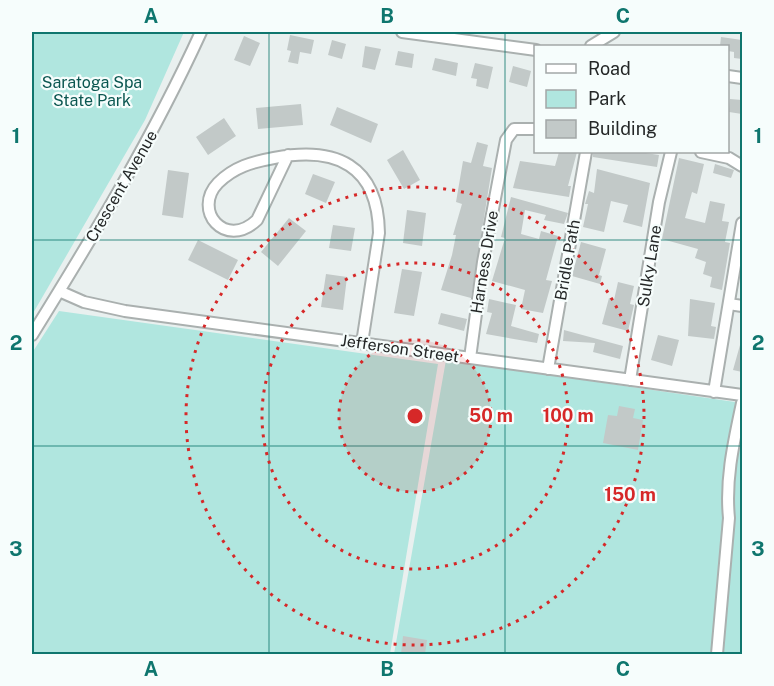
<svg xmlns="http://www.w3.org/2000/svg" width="774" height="686" viewBox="0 0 774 686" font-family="'Public Sans',sans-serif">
<rect width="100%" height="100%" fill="#e9f0ef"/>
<path fill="#b0e6df" d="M32 32H184L145 120 32 315Z
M59 311 438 364 390 654H32V353Z
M446 360 742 403V654H394Z"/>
<path fill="#c2c9c8" d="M290 35 314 40 311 54 300 52 298 64 288 62 291 51 287 50Z
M244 36 260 43 250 66 234 60Z
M721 37 742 40V59L734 58V52L728 51V46H720Z
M332 40 346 44 342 59 328 55Z
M365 46 381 49 375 70 362 67Z
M398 51 414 54 412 68 395 65Z
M435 58 458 63 456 76 432 70Z
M475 63 493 67 488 89 476 86 477 79 471 78Z
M513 66 531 71 527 87 509 82Z
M730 99 742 100V114L729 112Z
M301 104 303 125 258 129 256 108Z
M337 107 378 124 371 143 330 125Z
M224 118 236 136 208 155 196 137Z
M477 142 488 145 483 166 492 168 471 298 441 290 452 255 456 235H453L462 204 456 202 463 161 471 163Z
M403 150 420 180 404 189 387 160Z
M559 152H577L568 186H571L569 197 513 188 520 161 555 166Z
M593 152H639L659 155 657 167 593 157Z
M679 158 704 164 697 194 692 192 685 218 705 223 710 201 725 204 722 221 729 222 725 242 730 243 722 290 710 287 712 277 703 274 706 262 695 258 698 249 662 239Z
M715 164 734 170 731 178 713 173Z
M597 169 650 183 642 227 623 222 628 205 611 201 604 232 583 227 588 204H585L589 191 594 193Z
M168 170 189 173 183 218 162 215Z
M313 174 335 182 326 203 305 194Z
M511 197 568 213 564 224 544 220 546 215 525 210 521 234 539 239 541 231 558 236 546 280 552 281 543 313 521 309 525 290 492 281 505 238 501 237Z
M407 210 426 213 422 246 403 243Z
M289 218 306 231 278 266 261 252Z
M333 225 355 228 351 251 329 248Z
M198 240 238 260 228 280 188 260Z
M581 242 606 249 599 275 602 276 600 284 572 276Z
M402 269 422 272 414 316 394 313Z
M326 274 347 277 343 310 321 307Z
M618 282 634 286 630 304 634 305 628 331 602 324 609 298 614 300Z
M489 299 516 305 511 326 539 334 537 343 486 334 492 313 487 312Z
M690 299 715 303 711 326 716 327 714 339 688 336Z
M441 313 467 319 464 331 438 324Z
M564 330 623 346 620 359 593 352 595 343 563 341Z
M658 335 679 340 672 366 651 360Z
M740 345H742V372L733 370Z
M619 406 635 409 633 418 643 420 638 450 603 443 608 415 617 416Z
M403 636 427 640 425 654H401Z"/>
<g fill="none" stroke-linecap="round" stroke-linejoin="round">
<defs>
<path id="minor" d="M402 32 536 50
M591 46 614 32
M728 76 742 78
M701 152 729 158 742 166
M288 155 257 220C225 250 192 210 218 183 234 167 252 162 274 158 336 146 378 165 379 233L362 343
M59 291 84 302 125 311 742 395
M729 304 742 306
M32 335C94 235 152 139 201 32
M470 358 483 262 506 140 514 129H536
M548 369 586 152
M630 380 659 202 671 152
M714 392 742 223
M717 654 729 518C725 479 734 441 742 403"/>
</defs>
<use href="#minor" stroke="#aab0af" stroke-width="14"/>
<use href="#minor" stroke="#fff" stroke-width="10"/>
</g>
<path fill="none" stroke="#0f766e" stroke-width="1.5" stroke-opacity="0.55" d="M269 32V654M505 32V654M32 240H742M32 446H742"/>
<circle cx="415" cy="416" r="76" fill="#d62828" fill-opacity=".12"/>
<g fill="none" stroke="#d62828" stroke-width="3" stroke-dasharray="3 6">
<circle cx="415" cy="416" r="76"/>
<circle cx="415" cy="416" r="153"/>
<circle cx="415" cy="416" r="229"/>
</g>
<g text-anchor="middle" stroke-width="4.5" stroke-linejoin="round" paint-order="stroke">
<g font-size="16" fill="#0b5751" stroke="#f6fdfc">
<text x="92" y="88">Saratoga Spa<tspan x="92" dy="18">State Park</tspan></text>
</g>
<g font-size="16" fill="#242727" stroke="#f6fdfc">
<text transform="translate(121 186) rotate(-60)" y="6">Crescent Avenue</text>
<text transform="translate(567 260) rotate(-80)" y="6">Bridle Path</text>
<text transform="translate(484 262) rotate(-81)" y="6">Harness Drive</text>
<text transform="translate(649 266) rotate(-81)" y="6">Sulky Lane</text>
<text transform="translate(400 348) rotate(8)" y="6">Jefferson Street</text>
</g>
</g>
<circle cx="415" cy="416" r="9" fill="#d62828" stroke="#f6fdfc" stroke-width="3"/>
<g font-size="18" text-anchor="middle" font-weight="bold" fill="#d62828" stroke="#f6fdfc" stroke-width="4.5" stroke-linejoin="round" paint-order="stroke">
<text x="491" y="422">50 m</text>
<text x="568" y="422">100 m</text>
<text x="630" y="501">150 m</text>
</g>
<rect width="774" height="686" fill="none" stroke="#f6fdfc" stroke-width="66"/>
<rect x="534" y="45" width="195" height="108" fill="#f6fdfc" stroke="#a2a7a7" stroke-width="1.5"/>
<rect x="546" y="64" width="30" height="9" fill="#ffffff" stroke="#a2a7a7" stroke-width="1.5"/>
<text x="588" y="75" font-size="18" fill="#242727">Road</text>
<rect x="546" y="90" width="30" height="18" fill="#b0e6df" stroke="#a2a7a7" stroke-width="1.5"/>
<text x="588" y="105" font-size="18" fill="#242727">Park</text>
<rect x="546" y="120" width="30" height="18" fill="#c2c9c8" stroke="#a2a7a7" stroke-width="1.5"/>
<text x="588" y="135" font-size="18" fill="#242727">Building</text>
<rect x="33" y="33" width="708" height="620" fill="none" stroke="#0f766e" stroke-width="2"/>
<g font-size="20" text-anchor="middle" font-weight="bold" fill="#0f766e">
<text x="151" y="23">A</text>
<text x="387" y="23">B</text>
<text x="623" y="23">C</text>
<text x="16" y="143">1</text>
<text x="758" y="143">1</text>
<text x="16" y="350">2</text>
<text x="758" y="350">2</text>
<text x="16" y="556">3</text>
<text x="758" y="556">3</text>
<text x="151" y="676">A</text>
<text x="387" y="676">B</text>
<text x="623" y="676">C</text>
</g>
</svg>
